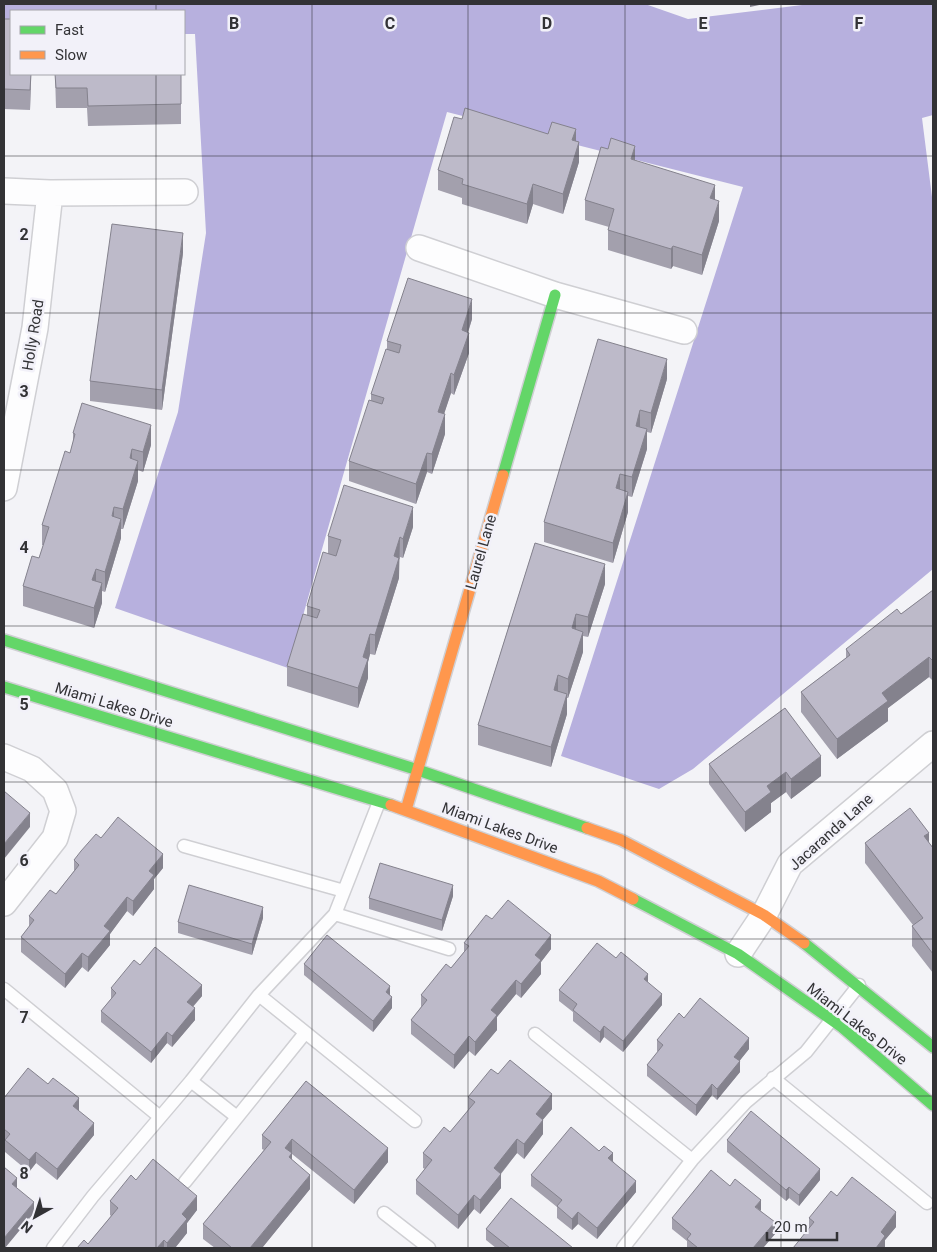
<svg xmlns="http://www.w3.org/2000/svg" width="937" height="1252" viewBox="0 0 937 1252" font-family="Roboto,sans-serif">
<rect width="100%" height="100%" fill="#f3f3f7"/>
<path fill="#b7b0de" d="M4 4H645L688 19 810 4H933V115L922 118 933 205V569L693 769 659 789 561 756 743 187 447 112 288 668 115 608 178 412 206 233 195 34H184V11H11V36H4Z"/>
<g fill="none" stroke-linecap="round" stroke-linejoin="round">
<defs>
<path id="lane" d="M184 846 344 891
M335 914 449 949
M4 989 160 1117
M259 995 415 1121
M535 1034 692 1160
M773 1078 927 1203
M191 1081 237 1117
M185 1182 305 1033
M384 1213 429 1248
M53 1248 93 1196 191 1081 259 995 335 914 379 802
M623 1248 692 1160 746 1102 806 1052 859 985"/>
<path id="street" d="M4 191 50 193 185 192
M419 248 555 295 684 331
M4 488 35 328 50 193
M4 757 32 769 55 790 63 811 55 838 4 903
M738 954 764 915 790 864 933 744"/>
<path id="fast" d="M503 475 555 295
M4 640 418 770 587 828
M4 687 391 805
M633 899 738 954 842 1027 933 1105
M804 943 933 1047"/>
<path id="slow" d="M391 805 598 881 633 899
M406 810 503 475
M587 828 621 840 764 915 804 943"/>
</defs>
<use href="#lane" stroke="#cfcfd3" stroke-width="15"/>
<use href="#street" stroke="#cfcfd3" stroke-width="28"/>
<use href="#fast" stroke="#cfcfd3" stroke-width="14"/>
<use href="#slow" stroke="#cfcfd3" stroke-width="14"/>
<use href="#lane" stroke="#fdfdfe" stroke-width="12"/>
<use href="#street" stroke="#fdfdfe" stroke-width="25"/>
<use href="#fast" stroke="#63d668" stroke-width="11"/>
<use href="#slow" stroke="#ff974d" stroke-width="11"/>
</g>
<path fill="#a3a0ad" d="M4 19 11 74H31L30 110 4 109Z
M55 74H181V124L88 126 87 108H56Z
M462 119 548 134 576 141 579 162 563 214 533 204 527 224 462 204V198L438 190V170Z
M635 160 715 200 719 221 702 275 673 266 671 269 608 250V230L609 227 585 220V200Z
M183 253 162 410 90 401V381Z
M472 319 468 333 469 353 454 395 451 393 444 414 445 434 432 474 427 472 416 504 349 481V461L371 401V394L387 349V341Z
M667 379 651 433 647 432V449L632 497 628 496V512L613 563 544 542V522Z
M73 433 151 445 143 472 138 470V481L123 529H121V538L105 592 102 591V603L94 628 23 606V586L39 558 44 545H42V525L70 453 73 443Z
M413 527 403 558 400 557 399 560V578L375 655 370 654 368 662V678L358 708 287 686V666L307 615V606L328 553V536Z
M535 543 605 584 588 637 583 636V652L568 698H567V714L551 767 478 745V725Z
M933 590V681L929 677 888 708V721L837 759 801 712V692L846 658V649L901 614Z
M785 708 821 776 791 799 786 792 771 803V812L745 832 709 784V764Z
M101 838 163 868 154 879V889L133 916 127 911 110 934V945L88 972 82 967 65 988 21 952V937L29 927V916L56 894 74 871V860Z
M865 843H929L933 848V973L912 946V926L913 925 865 863Z
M453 896 442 931 369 909V898Z
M263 918 252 955 178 933V922Z
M492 919 551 949 541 962V974L521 998 516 994 497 1017V1030L475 1056 469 1051 454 1069 411 1034V1020L421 1007V995L451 968 464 952V943Z
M616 958 648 983 662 1005 623 1052 604 1037 600 1043 573 1021V1012L559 1001V990Z
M304 964 392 1008 373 1032 304 975Z
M111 988 202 996 193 1007 195 1020 172 1047 167 1043 151 1063 101 1022V1011L111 999Z
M684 1018 749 1049 739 1061 740 1072 717 1100 712 1095 696 1116 647 1076V1065L658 1052 657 1051V1040Z
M498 1074 552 1109 543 1119V1134L524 1159 517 1153 501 1174V1188L480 1214 474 1209 458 1229 416 1194V1180L425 1169 423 1168V1153L450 1132 468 1111V1097Z
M306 1081 388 1162 354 1204 292 1154V1160L310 1189 262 1248H215L203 1239V1224L264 1150 262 1149V1135Z
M4 1098 79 1110H78L94 1135 57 1180 36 1163 29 1172 5 1152V1142L4 1140Z
M727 1140 820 1180 799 1206 789 1198 786 1201 727 1152Z
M599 1151 613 1161 636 1192 597 1239 578 1224 572 1230 557 1218V1207L531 1186V1175Z
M136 1180 197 1210 187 1223V1233L175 1248H77L88 1244 111 1216 110 1215V1201Z
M837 1196 896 1227 885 1240V1248L809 1228V1218Z
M761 1211 775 1234 763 1248H687V1241L672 1229V1218Z
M486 1229 573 1248H496L486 1240Z"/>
<path fill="#84828d" d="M750 4H764L750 7Z
M31 74 30 110V90Z
M576 129V149L572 140Z
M579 142V162L563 214V194Z
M635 146V166L631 159Z
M533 184V204L527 224V204Z
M715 185V205L710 198Z
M719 201V221L702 275V255Z
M183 233V253L162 410V390Z
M673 246V266L671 269V249Z
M472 299V319L462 350V330Z
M469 333V353L454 395V375Z
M667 359V379L651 433V413Z
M451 373V393L438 432V412Z
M640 410V430L636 426Z
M445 414V434L432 474V454Z
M151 425V445L143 472V452Z
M647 429V449L632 497V477Z
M132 449V469L130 458Z
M427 453V472L416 504V484Z
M138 461V481L123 529V509Z
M620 474V494L616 488Z
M628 492V512L613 563V543Z
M114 507V527L112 516Z
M413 507V527L403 558V539Z
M121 519V538L105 592V572Z
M400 537 399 578 375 655V635L394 556Z
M605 564V584L588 637V617Z
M96 569V589L92 580Z
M102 583V603L94 628V608Z
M576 614V634L572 628Z
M583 632V652L568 698V679Z
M370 634V654L368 662V678L358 708V688L363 657Z
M929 657V677L888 708V721L837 759V739L882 693Z
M558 675V695L554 690Z
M567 694V714L551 767V747Z
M821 756V776L791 799V779Z
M786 772V792L771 803V812L745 832V812L767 786Z
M30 813V827L4 859V844Z
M929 833V853L924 836Z
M163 854V868L154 879V889L133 916V901L149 871Z
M453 885V896L442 931V920Z
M127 897V911L110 934V945L88 972V957L104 926Z
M263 907V918L252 955V944Z
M551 935V949L541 962V974L521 998V984L535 955Z
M82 953V967L65 988V974Z
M648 974V985L644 979Z
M516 980V994L497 1017V1030L475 1056V1042L491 1010Z
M202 985V996L187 1013V1002Z
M390 986V997L386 992Z
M662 994V1005L623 1052V1041Z
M392 997V1008L373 1032V1021Z
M195 1008V1020L172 1047V1036Z
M604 1026V1037L600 1043V1032Z
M167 1032V1043L151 1063V1052Z
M469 1036V1051L454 1069V1055Z
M749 1038V1049L734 1068V1057Z
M740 1061V1072L717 1100V1089Z
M712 1084V1095L696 1116V1105Z
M552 1094V1109L536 1128V1114Z
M79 1098V1110L73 1117V1106Z
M543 1120V1134L524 1159V1144Z
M94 1123V1135L57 1180V1169Z
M292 1139V1167L285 1148Z
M517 1139V1153L494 1182V1168Z
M388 1148V1162L354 1204V1190Z
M36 1152V1163L29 1172V1160Z
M613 1153V1164L608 1158Z
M820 1169V1180L799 1206V1195Z
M501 1174V1188L480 1214V1200Z
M310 1175V1189L262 1248H250Z
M17 1178V1189L12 1184Z
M636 1181V1192L597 1239V1228Z
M789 1187V1198L786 1201V1190Z
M474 1195V1209L458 1229V1215Z
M197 1196V1210L187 1223V1233L175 1248H167V1243L182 1214Z
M761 1200V1211L755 1207Z
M34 1202V1213L5 1248H4V1238Z
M578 1212V1224L572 1230V1219Z
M896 1212V1227L885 1240V1248H876L881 1232Z
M775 1222V1234L763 1248H753Z
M164 1240V1248H157Z"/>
<path fill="#bdbac9" stroke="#84828d" d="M4 19H11V74H31L30 90 4 89Z
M55 74H181V104L88 106 87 88H56Z
M465 108 548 134 552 122 576 129 572 140 579 142 563 194 533 184 527 204 462 184 463 179 438 170 454 117 462 119Z
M611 138 635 146 631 159 715 185 710 198 719 201 702 255 673 246 671 249 608 230 614 209 585 200 601 147 608 149Z
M112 224 183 233 162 390 90 381Z
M408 278 472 299 462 330 469 333 454 375 451 373 438 412 445 414 432 454 427 453 416 484 349 461 369 400 382 404 384 398 371 394 386 349 399 353 401 345 387 341Z
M598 339 667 359 651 413 640 410 636 426 647 429 632 477 620 474 616 488 628 492 613 543 544 522Z
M82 403 151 425 143 452 132 449 130 458 138 461 123 509 114 507 112 516 121 519 105 572 96 569 92 580 102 583 94 608 23 586 32 556 39 558 49 527 42 525 65 451 70 453 75 434 73 433Z
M344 485 413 507 403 539 400 537 394 556 399 558 375 635 370 634 363 657 368 659 358 688 287 666 303 614 317 618 320 610 307 606 323 552 336 556 341 540 328 536Z
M535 543 605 564 588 617 576 614 572 628 583 632 568 679 558 675 554 690 567 694 551 747 478 725Z
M933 590V661L929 657 882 693 888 701 837 739 801 692 850 655 846 649 897 609 901 614Z
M785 708 821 756 791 779 786 772 767 786 771 792 745 812 709 764Z
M4 791 30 813 4 844Z
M910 808 929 833 924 836 933 848V954L912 926 923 918 865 843Z
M118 817 163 854 149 871 154 875 133 901 127 897 104 926 110 931 88 957 82 953 65 974 21 937 34 920 29 916 50 890 56 894 79 865 74 860 81 851 96 834 101 838Z
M380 863 453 885 442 920 369 898Z
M189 885 263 907 252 944 178 922Z
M508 900 551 935 535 955 541 960 521 984 516 980 491 1010 497 1015 475 1042 469 1036 454 1055 411 1020 427 1000 421 995 446 964 451 968 469 946 464 943 486 915 492 919Z
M327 935 390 986 386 992 392 997 373 1021 304 964Z
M597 943 616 958 621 952 648 974 644 979 662 994 623 1041 604 1026 600 1032 573 1010 577 1004 559 990Z
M155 947 202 985 187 1002 195 1008 172 1036 167 1032 151 1052 101 1011 116 993 111 988 134 960 140 965Z
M700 998 749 1038 734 1057 740 1061 717 1089 712 1084 696 1105 647 1065 663 1045 657 1040 679 1013 684 1018Z
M510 1060 552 1094 536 1114 543 1120 524 1144 517 1139 494 1168 501 1174 480 1200 474 1195 458 1215 416 1180 432 1160 423 1153 444 1127 450 1132 475 1102 468 1097 491 1069 498 1074Z
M28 1068 48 1084 53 1078 79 1098 73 1106 94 1123 57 1169 36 1152 29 1160 5 1140 10 1134 4 1129V1098Z
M306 1081 388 1148 354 1190 292 1139 285 1148 292 1153 289 1157 310 1175 250 1248H232L203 1224 271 1142 262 1135Z
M751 1111 820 1169 799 1195 789 1187 786 1190 727 1140Z
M571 1127 599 1151 604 1146 613 1153 608 1158 636 1181 597 1228 578 1212 572 1219 557 1206 562 1200 531 1175Z
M153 1159 197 1196 182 1214 187 1219 167 1243 164 1240 157 1248H77L84 1240 88 1244 118 1208 110 1201 131 1175 136 1180Z
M4 1167 17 1178 12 1184 34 1202 4 1238Z
M711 1170 730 1186 735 1179 761 1200 755 1207 775 1222 753 1248H698L687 1239 691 1234 672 1218Z
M852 1177 896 1212 881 1232 885 1236 876 1248H793L814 1222 809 1218 831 1191 837 1196Z
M511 1198 573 1248H510L486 1229Z"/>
<path fill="none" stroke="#323235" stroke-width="1" stroke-opacity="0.55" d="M156 4V11M312 4V1248M468 4V1248M625 4V1248M781 4V1248M156 74V1248M4 156H933M4 313H933M4 470H933M4 626H933M4 782H933M4 939H933M4 1096H933"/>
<g text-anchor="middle" stroke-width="5" stroke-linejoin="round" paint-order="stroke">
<g font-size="15" fill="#323235" stroke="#f2f1f9">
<text transform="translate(33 335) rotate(-81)" y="5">Holly Road</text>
<text transform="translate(481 552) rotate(-74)" y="5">Laurel Lane</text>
<text transform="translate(114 705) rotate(17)" y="5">Miami Lakes Drive</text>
<text transform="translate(500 828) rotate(20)" y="5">Miami Lakes Drive</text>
<text transform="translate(831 832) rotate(-42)" y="5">Jacaranda Lane</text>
<text transform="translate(857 1024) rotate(38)" y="5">Miami Lakes Drive</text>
</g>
</g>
<g font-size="16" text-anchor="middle" font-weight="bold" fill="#323235" stroke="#f2f1f9" stroke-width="5" stroke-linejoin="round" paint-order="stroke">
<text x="234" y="29">B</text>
<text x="390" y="29">C</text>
<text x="547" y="29">D</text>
<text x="703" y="29">E</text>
<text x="859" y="29">F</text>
<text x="24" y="240">2</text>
<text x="24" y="397">3</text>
<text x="24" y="553">4</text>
<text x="24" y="710">5</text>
<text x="24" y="866">6</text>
<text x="24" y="1023">7</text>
<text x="24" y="1179">8</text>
</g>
<rect width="937" height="1252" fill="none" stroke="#323235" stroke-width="10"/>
<rect x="10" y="10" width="175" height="65" fill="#f2f1f9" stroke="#a5a5ab"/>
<rect x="20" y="26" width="25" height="8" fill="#63d668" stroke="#a5a5ab"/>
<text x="55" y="35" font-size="15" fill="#323235">Fast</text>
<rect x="20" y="51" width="25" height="8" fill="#ff974d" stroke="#a5a5ab"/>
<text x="55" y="60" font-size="15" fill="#323235">Slow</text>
<g transform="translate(35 1217) rotate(219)" stroke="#f2f1f9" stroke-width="4" paint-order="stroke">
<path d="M0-4L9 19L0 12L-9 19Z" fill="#323235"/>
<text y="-8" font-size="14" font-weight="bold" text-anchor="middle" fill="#323235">N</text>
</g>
<path d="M767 1232v8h70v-8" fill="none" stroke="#323235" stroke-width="2.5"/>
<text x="774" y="1232" font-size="15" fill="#323235" stroke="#f2f1f9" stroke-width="4" paint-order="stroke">20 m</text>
</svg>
